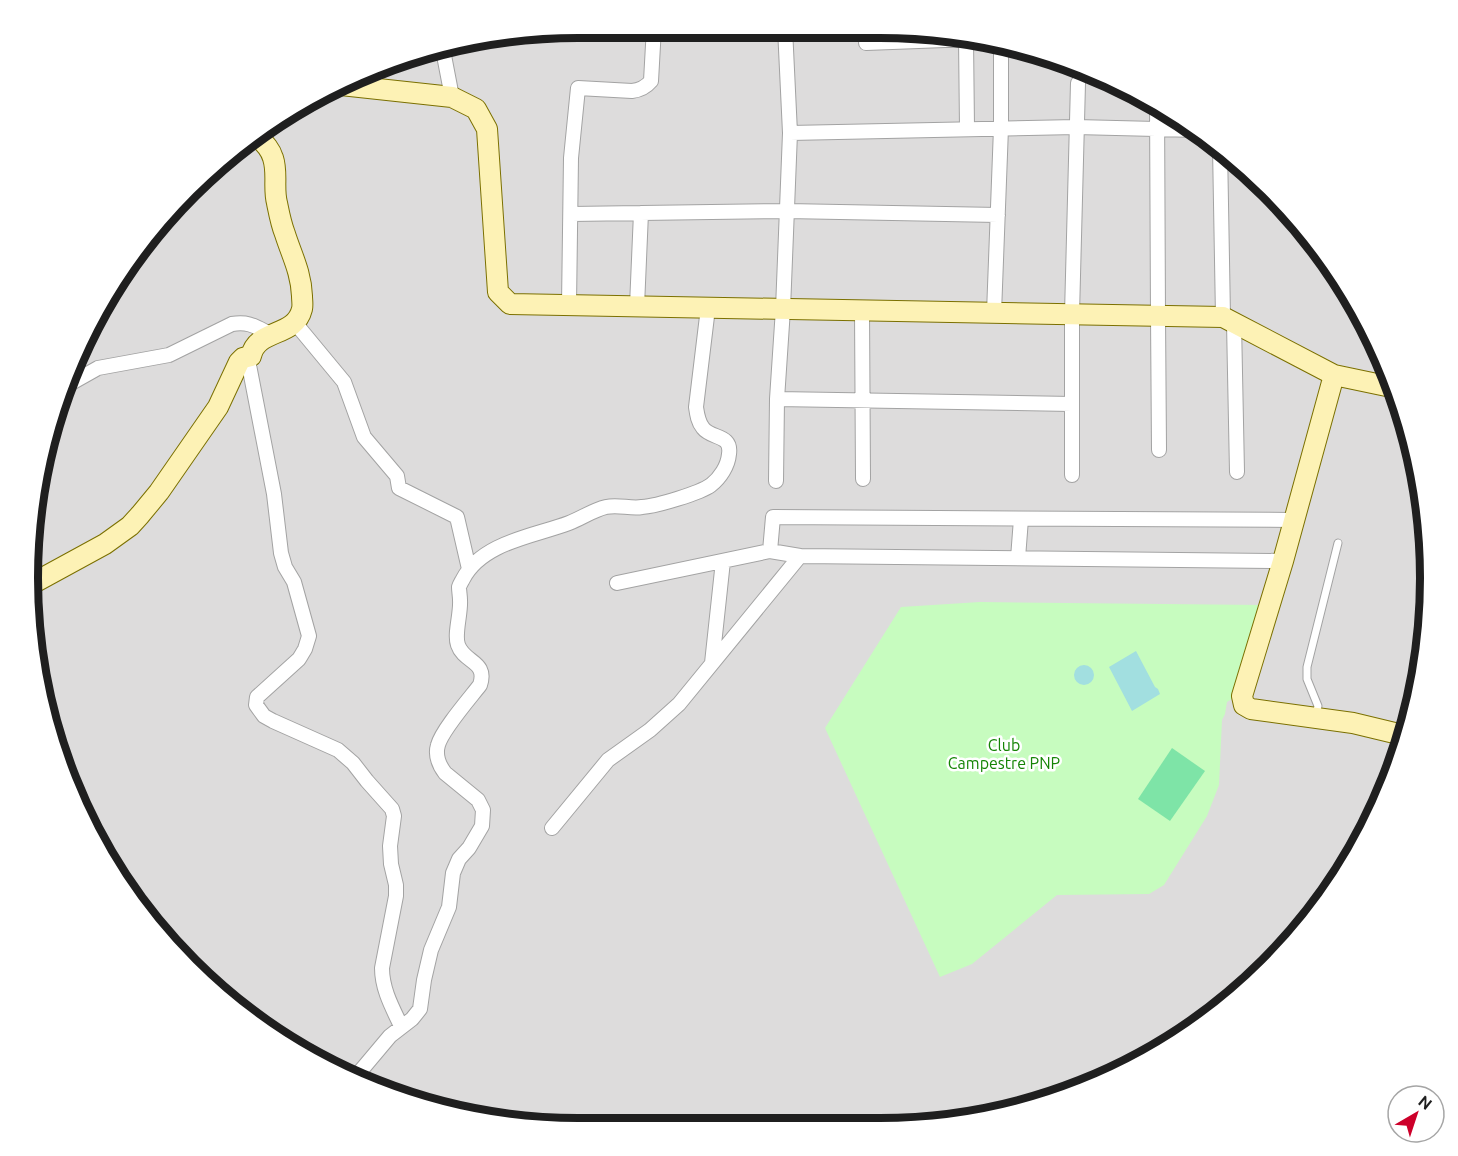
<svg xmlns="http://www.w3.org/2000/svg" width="1458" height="1156" viewBox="0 0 1458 1156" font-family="Ubuntu,sans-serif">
<rect width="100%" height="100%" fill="#f0eae4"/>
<path fill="#dddcdc" d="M578 27 916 28 1057 56 1156 101 1243 164 1357 303 1402 401 1426 506 1430 614 1412 721 1374 822 1317 914 1243 992 1155 1055 1057 1100 916 1128 578 1129 471 1118 367 1087 272 1036 164 942 101 853 46 720 27 578 46 435 101 302 189 188 303 101 436 46Z"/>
<path fill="#c7fcbf" d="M980 602 1262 605 1238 695 1227 702 1225 714 1222 720 1219 785 1207 816 1164 885 1149 894 1057 895 972 964 940 977 825 728 901 607Z"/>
<path fill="#7ee4a7" d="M1172 748 1205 771 1170 821 1138 799Z"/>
<path fill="#a2dfe0" d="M1136 651 1155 687 1158 689 1160 694 1132 711 1109 667Z
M1074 675a10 10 0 1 1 20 0a10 10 0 1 1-20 0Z"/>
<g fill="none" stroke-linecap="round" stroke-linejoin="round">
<defs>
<path id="lane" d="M1316 715 1318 706 1307 679V667L1338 543"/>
<path id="street" d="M966 39 967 128
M866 43 971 39
M442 45 452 97
M374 71 375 88
M1157 102 1158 316 1159 450
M790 133 1076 127 1196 130
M1220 147 1223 317
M571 214 787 211 998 215
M569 305 571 158 578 88 632 91C641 90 646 87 651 81L654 27
M637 306 641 213
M862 310 863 479
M994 313 1001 128V45
M1234 323 1237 472
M296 324 344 382 364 437 397 476 399 488 457 517 469 569
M251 356 249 365 274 494 281 553 285 567 294 582 309 636 305 649 299 659 257 697 256 705 264 716 273 721 338 750 353 763 367 781 392 809 394 816 390 846 391 864 396 885V896L382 968C382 989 392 1007 401 1026
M66 386 98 368 169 355 232 324C249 321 256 327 270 334
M777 399 1072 404
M1072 475V314L1078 83
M776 481 777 399 783 309 790 133 785 28
M770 551 773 517 1294 520
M1018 558 1021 519
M617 583 770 551 800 556
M712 663 723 561
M552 828 608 760 650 730 679 704 800 556 1283 561
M1195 1027 1214 1013
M353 1080 390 1036 412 1019 420 1009 424 980 431 950 449 907 453 873 459 859 469 848 482 826 483 810 478 800 445 773C439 765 435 755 438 745 442 730 470 698 480 685 488 661 464 663 458 645 454 634 461 614 460 600 460 596 459 591 459 587 460 584 462 581 463 579 482 542 535 536 569 523 582 518 593 510 606 507 618 504 630 509 642 507 657 506 700 493 711 485 720 478 728 466 729 454 732 434 711 439 703 428 698 422 697 414 696 407L708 308"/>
<path id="secondary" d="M341 85 452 97 476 109 487 129 498 292 510 304 1223 317 1334 375 1396 388
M1334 375 1283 561 1242 696 1244 705 1251 709 1353 723 1407 736
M28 586 105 544 130 526 140 515 159 492 218 407 239 362 243 358 251 356C257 328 295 338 302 309 303 305 302 300 302 296 301 272 292 256 285 234 281 224 279 213 277 203 273 188 278 173 273 158 270 148 264 143 257 136"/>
</defs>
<use href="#lane" stroke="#a3a3a3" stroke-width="9"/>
<use href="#street" stroke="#a3a3a3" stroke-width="16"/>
<use href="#secondary" stroke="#7b7000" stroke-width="22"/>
<use href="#lane" stroke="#fff" stroke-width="7"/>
<use href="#street" stroke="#fff" stroke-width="14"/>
<use href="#secondary" stroke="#fdf2b5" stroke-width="20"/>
</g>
<g text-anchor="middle" stroke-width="5" stroke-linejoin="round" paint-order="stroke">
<g font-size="16" fill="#158405" stroke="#fff">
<text x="1004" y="751">Club<tspan x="1004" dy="18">Campestre PNP</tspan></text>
</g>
</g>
<path d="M0 0H1458V1156H0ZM578 38H880A540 540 0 0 1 1420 578V578A540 540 0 0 1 880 1118H578A540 540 0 0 1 38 578V578A540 540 0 0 1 578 38Z" fill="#fff" fill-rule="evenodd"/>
<path fill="none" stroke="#1f1f1f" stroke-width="8" d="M578 38H880A540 540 0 0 1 1420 578V578A540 540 0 0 1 880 1118H578A540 540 0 0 1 38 578V578A540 540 0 0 1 578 38Z"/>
<g transform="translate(1416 1114) rotate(39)"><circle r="28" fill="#ffffff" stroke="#a5a5a5" stroke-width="1.5"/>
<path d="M0-4.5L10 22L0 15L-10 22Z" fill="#cd002a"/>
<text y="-9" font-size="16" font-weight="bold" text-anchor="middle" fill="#1f1f1f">N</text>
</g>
</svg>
